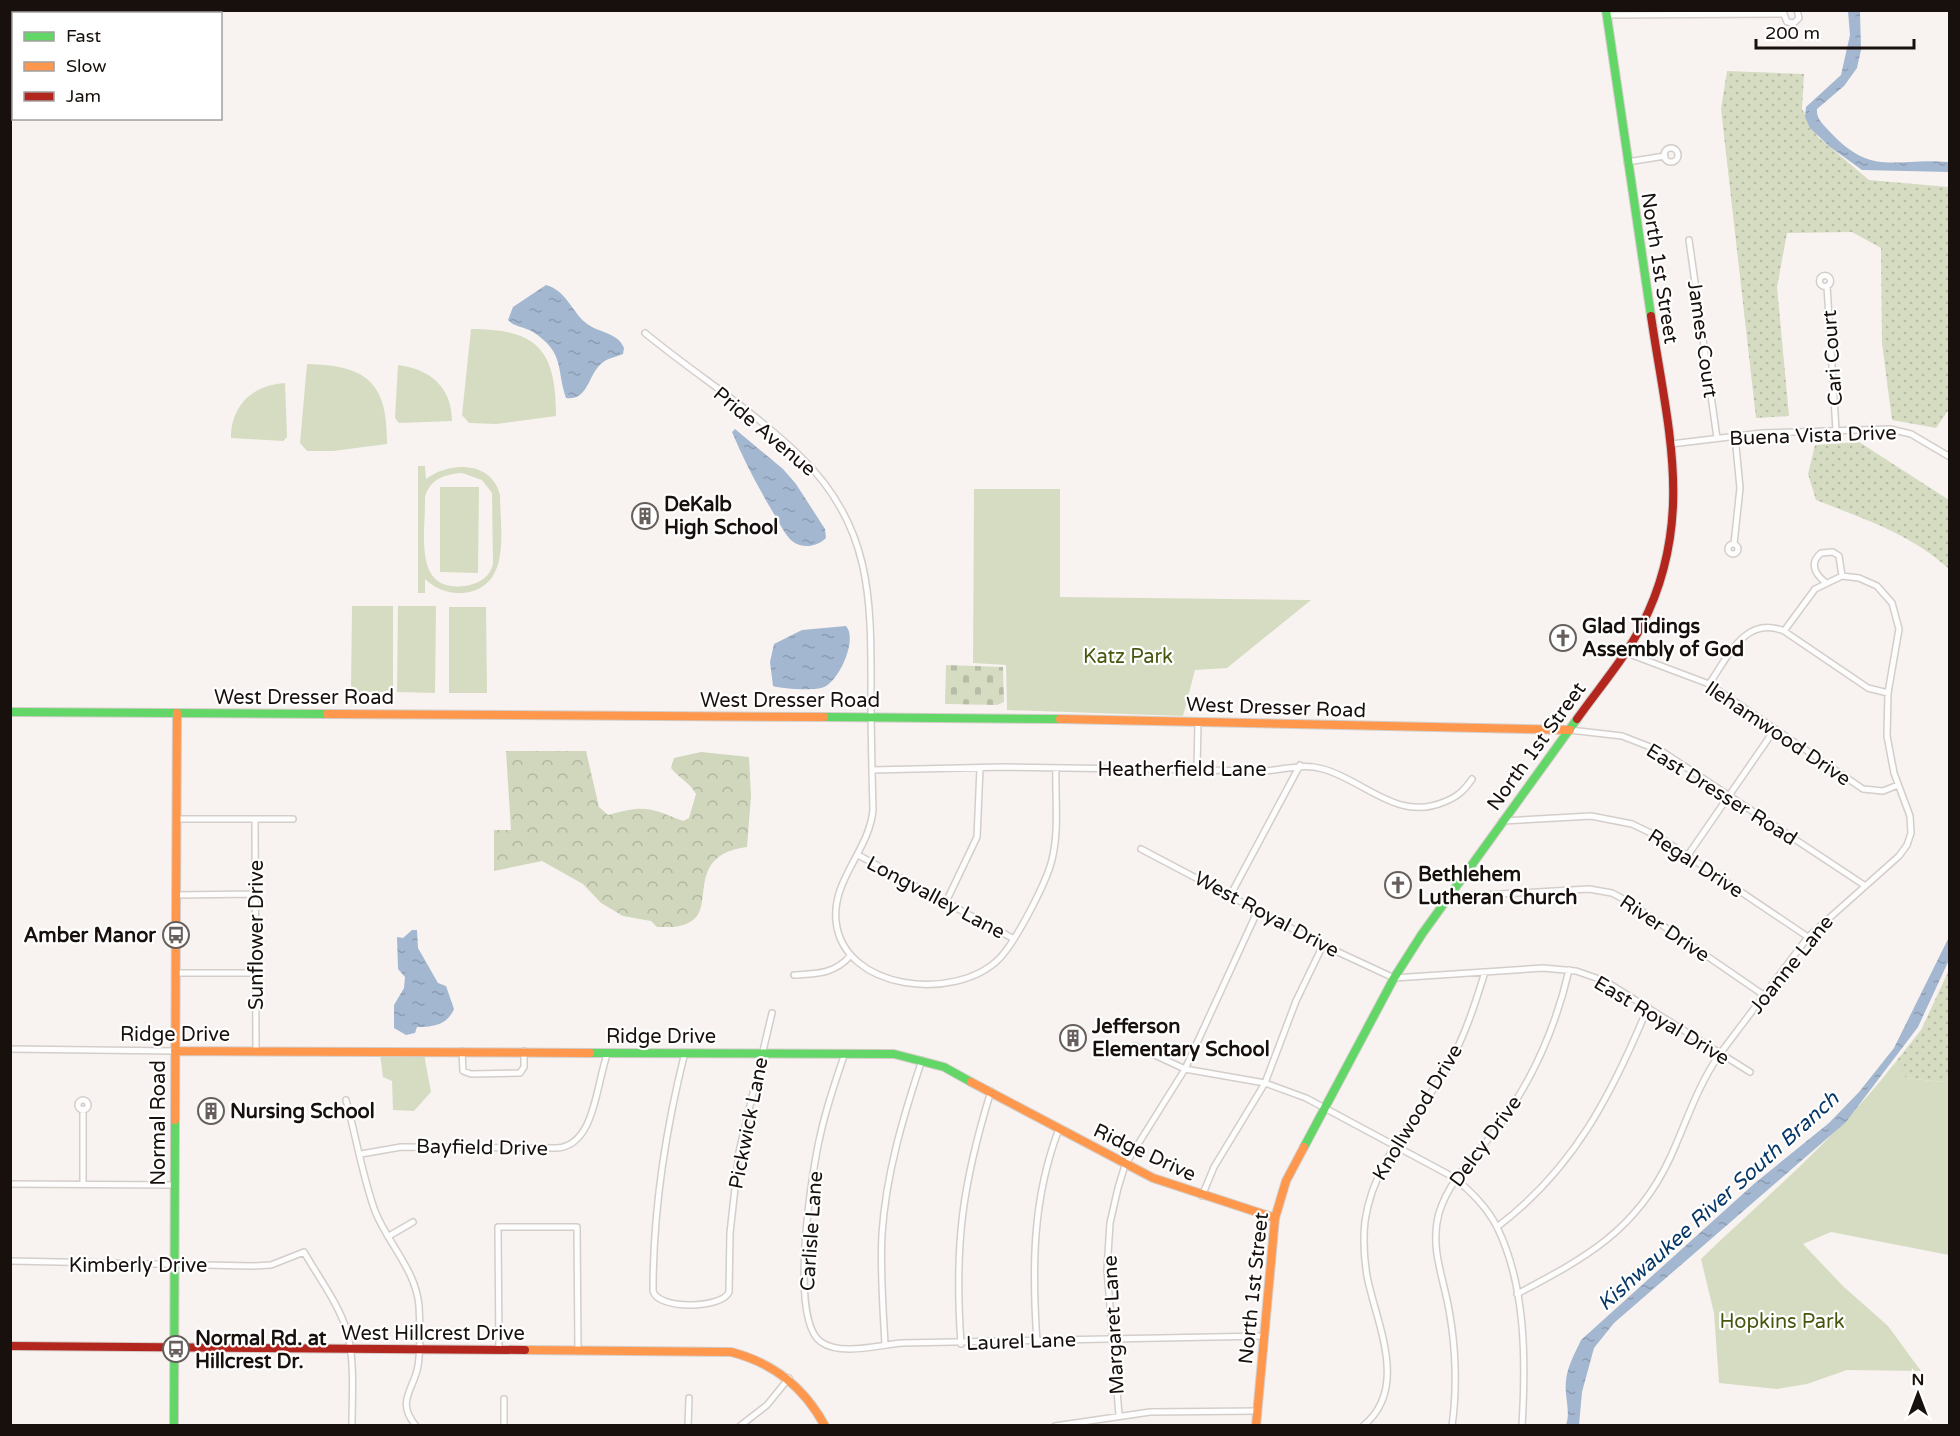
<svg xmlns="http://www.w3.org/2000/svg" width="1960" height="1436" viewBox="0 0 1960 1436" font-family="'Varela Round',sans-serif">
<defs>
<pattern id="grass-dots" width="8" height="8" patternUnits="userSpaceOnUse" patternTransform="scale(1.5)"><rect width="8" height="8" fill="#d6dcc2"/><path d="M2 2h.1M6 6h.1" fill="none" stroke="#b7bca6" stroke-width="1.8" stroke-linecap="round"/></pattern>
<pattern id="forest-crowns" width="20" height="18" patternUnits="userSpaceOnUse" patternTransform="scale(1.5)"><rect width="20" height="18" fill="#d0d7bc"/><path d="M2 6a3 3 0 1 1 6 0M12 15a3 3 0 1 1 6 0" fill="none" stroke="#b2b8a0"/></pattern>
<pattern id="cemetery-stones" width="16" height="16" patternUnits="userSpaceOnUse" patternTransform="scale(1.5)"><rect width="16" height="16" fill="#d6dcc2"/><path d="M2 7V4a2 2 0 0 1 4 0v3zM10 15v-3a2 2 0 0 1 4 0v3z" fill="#b7bca6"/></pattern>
<pattern id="water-ripples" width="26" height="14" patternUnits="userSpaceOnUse" patternTransform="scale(1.5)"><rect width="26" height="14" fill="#a3b7d0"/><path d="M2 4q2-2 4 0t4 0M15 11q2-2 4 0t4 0" fill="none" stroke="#8c9cb1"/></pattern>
</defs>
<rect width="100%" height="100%" fill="#f8f3f0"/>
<path fill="url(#grass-dots)" d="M1727 71 1804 74 1802 109 1818 137 1869 180 1949 187V409L1936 428 1892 420 1882 343 1881 248 1852 232 1787 233 1777 287 1789 416 1756 418 1721 109Z
M1859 442 1949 500V569C1911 534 1864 519 1816 500L1808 474 1815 445Z
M1949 970V1078L1942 1082 1906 1078 1894 1064 1921 1030Z"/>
<path fill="url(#forest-crowns)" d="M506 751H586L599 807 608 815C644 805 648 807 683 821L689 818 696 794C690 783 679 778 671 768L674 758 701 752 749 757 751 796 747 847C683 855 717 909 690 922 680 928 668 927 657 927L651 921 623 916 601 903 583 884 542 861 494 871V830H511Z"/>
<path fill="url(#cemetery-stones)" d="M946 665 1003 667 1004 702 997 705 945 704Z"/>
<path fill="#d6dcc2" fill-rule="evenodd" d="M471 329C538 329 556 350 556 416L496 424 469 423 462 415Z
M307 364C367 365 388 383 387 444L333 451H307L300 443Z
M398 365C430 369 452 387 452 421L399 423 395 418Z
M285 383 287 437 283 441 231 438C231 405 253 385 285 383Z
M418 466H425L426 479C450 461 492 461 500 495 500 531 512 587 464 593 449 594 435 589 425 579V593H418ZM462 473 482 480 492 493 493 564C490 576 481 582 470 585 411 597 426 533 425 497 430 479 445 474 462 473Z
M440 487H479L478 573 440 572Z
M974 489H1060V597L1311 600 1227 668 1195 670 1183 716 1007 710 1006 665 973 663Z
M352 606H393V692H351Z
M398 606H436L435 693 397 692Z
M449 607H486L487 693H449Z
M380 1054H424L431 1092 414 1111 393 1110 392 1081 383 1077Z
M1894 1064 1906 1078 1942 1082 1949 1078V1255L1831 1232 1803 1244 1844 1287 1888 1326 1921 1371 1847 1370 1807 1384 1777 1389 1719 1383 1714 1313 1701 1259C1767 1196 1838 1136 1894 1064Z"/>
<path fill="url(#water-ripples)" d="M1848 11 1860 12 1861 50 1857 68 1844 86 1817 109C1816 119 1824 125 1830 132 1873 178 1895 157 1949 162V172L1862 170 1830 147 1810 128 1805 117 1806 107 1841 75 1850 35Z
M546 285C567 291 571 311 586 323 598 333 618 332 624 348L623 354C616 357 607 358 601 364 588 375 588 401 566 398 556 368 565 353 533 332 525 327 514 327 508 320L513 307Z
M735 429 783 469 796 484 825 529 826 538C817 547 802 549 792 541 784 534 780 523 774 514 758 487 744 461 732 432Z
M846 626C858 639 839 681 824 687 816 691 782 689 773 686L770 662 774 644 802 630Z
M412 930H417L418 948 438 983 446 986 454 1009C447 1025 434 1027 417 1027L415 1033 406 1035 394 1028V1005L404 988 405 977 398 969 397 937 403 938Z
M1949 937V960L1918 1027 1846 1122 1614 1323 1594 1348 1582 1392 1579 1425H1566C1571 1411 1564 1396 1566 1381 1567 1367 1575 1353 1581 1340L1755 1183 1829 1123 1859 1092 1894 1048Z"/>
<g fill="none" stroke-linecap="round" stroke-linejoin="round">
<defs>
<path id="street" d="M1784 14 1787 22 1794 23 1799 18 1797 10
M1606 15 1784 14
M1664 155a7 7 0 1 1 14 0a7 7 0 1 1-14 0Z
M1627 162 1665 156
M1689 240 1717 438
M1819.5 281a5.5 5.5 0 1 1 11 0a5.5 5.5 0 1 1-11 0Z
M1827 286 1836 430
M645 333C696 375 754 411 801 457 874 528 871 604 871 697 871 735 872 773 873 810 869 851 832 879 836 921 843 991 956 1002 999 959 1016 941 1049 879 1053 855 1059 827 1055 796 1056 768
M1671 444 1762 433 1890 429 1911 434 1950 457
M1728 549a5 5 0 1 1 10 0a5 5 0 1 1-10 0Z
M1734 544 1740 488 1735 436
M1825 582C1815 574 1809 563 1821 553L1833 552 1839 556 1842 576
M1624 652 1709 684 1863 789 1883 791 1898 785
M1709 684C1728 657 1745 615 1784 631L1868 688 1888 693
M1570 730 1622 736 1663 752 1864 885
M872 770 1004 767 1263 771C1284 770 1301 763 1323 769 1364 780 1397 822 1444 802 1457 797 1464 791 1472 779
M1197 770 1198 722
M176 819H293
M255 819 256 1051
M1502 821 1591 816 1632 824 1661 838 1808 937
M1141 849 1323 945 1394 978 1543 968 1576 971 1605 981 1750 1072
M858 855 1014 939
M1688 855 1775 729
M176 895 255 894
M1230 896 1300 765
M1448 897 1589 889 1612 893 1627 901 1765 996
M946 902 977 837 980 768
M176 973H256
M794 975C817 974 835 974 851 955
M1135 1046 1185 1069 1265 1083 1306 1098 1455 1178C1471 1192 1487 1207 1497 1227 1526 1286 1526 1361 1522 1426
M10 1049 175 1051
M462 1051 463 1071 471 1074 520 1073 524 1067V1051
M685 1052C665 1132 653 1209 653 1291 658 1310 722 1309 729 1292L730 1233 739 1152 772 1013
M845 1053C836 1079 827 1105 821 1132 812 1169 788 1319 821 1342 841 1356 879 1345 902 1343L1265 1336
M346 1100C356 1136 362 1175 375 1211 388 1244 416 1270 419 1306 420 1325 421 1347 418 1366 414 1390 395 1401 416 1426
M78 1105a5 5 0 1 1 10 0a5 5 0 1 1-10 0Z
M83 1109V1184
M361 1154 401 1147 557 1148C596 1145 596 1082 608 1052
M10 1184 175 1185
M1202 1196 1214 1167 1265 1083 1296 1001 1323 945
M1497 1227C1574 1169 1612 1094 1648 1007
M389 1236 413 1222
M10 1261 252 1266 271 1265 304 1252C319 1278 338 1303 347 1331 355 1361 352 1395 352 1426
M1517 1294C1585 1258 1636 1231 1670 1158 1686 1123 1697 1087 1719 1055L1808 937 1899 856 1907 845 1911 833 1910 816 1894 773 1887 736 1888 693 1899 629 1892 603 1877 586 1859 578 1842 576 1815 589 1784 631
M1037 1342C1032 1269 1032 1199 1059 1129
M885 1344C883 1307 880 1271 882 1234 886 1174 903 1117 922 1060
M961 1344C954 1246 962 1185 991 1091
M499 1350 498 1227H577L578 1350
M504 1399V1426
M1119 1415 1107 1270 1110 1223 1118 1188 1125 1165 1185 1069 1258 910
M688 1426 689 1398
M740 1426 767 1405 789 1378
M1055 1426 1150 1412 1258 1411
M1363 1426C1410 1388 1376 1323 1367 1276 1364 1258 1363 1239 1365 1221 1374 1159 1418 1118 1448 1066 1465 1036 1475 1004 1485 972
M1452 1426C1457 1391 1456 1350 1450 1316 1445 1280 1429 1250 1439 1213 1450 1177 1479 1153 1501 1123 1534 1077 1556 1026 1569 970"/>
<path id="fast" d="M1606 10 1651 316
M10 712 327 714
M824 717 1060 719
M590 1053 894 1054 944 1067 971 1082
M1304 1147 1394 978 1422 934 1577 719
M174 1426 175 1120"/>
<path id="slow" d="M327 714 824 717
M1060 719 1570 730
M175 1051 590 1053
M971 1082 1153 1178 1275 1218
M175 1120 177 713
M525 1350 731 1352C774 1363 804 1387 825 1426
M1256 1426 1275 1218 1286 1181 1304 1147"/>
<path id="jam" d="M1577 719C1599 688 1625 658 1642 625 1696 519 1667 426 1651 316
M10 1346 525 1350"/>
</defs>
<use href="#street" stroke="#d4ceca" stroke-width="8"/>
<use href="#fast" stroke="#d4ceca" stroke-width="10"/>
<use href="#slow" stroke="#d4ceca" stroke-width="10"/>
<use href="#jam" stroke="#d4ceca" stroke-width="10"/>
<use href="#street" stroke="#fefdfd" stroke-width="5"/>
<use href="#fast" stroke="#63d668" stroke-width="8"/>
<use href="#slow" stroke="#ff974d" stroke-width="8"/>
<use href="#jam" stroke="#b3261e" stroke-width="8"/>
</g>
<defs>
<symbol id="building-ring" viewBox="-11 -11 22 22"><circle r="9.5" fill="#fff" stroke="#665f5c" stroke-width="1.5"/><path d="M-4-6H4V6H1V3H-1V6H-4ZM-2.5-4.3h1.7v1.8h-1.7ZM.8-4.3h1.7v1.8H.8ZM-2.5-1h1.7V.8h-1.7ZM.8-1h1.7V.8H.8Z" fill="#665f5c"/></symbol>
<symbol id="church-ring" viewBox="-11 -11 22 22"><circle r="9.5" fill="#fff" stroke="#665f5c" stroke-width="1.5"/><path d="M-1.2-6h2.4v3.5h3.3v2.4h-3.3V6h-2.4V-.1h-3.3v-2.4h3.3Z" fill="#665f5c"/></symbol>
<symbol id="bus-ring" viewBox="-11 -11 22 22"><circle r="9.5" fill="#fff" stroke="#665f5c" stroke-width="1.5"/><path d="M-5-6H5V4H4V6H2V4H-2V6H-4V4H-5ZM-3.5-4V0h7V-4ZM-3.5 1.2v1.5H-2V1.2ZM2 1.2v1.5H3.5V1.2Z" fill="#665f5c"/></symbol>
</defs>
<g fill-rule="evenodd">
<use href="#building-ring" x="630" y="501" width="30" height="30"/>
<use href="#church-ring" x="1548" y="623" width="30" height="30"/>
<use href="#church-ring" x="1383" y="870" width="30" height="30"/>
<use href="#bus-ring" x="161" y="920" width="30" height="30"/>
<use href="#building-ring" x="1058" y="1023" width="30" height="30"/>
<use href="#building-ring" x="196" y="1096" width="30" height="30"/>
<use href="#bus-ring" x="161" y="1334" width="30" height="30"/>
</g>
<g text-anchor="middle" stroke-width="4.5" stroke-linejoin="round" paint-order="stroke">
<g font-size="20" fill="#18100c" stroke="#fff">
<text transform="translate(1660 268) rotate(81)" y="7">North 1st Street</text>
<text transform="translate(1703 339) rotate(82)" y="7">James Court</text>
<text transform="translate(1832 358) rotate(-94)" y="7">Cari Court</text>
<text transform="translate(765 431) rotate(40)" y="7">Pride Avenue</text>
<text transform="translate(1813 435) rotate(-2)" y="7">Buena Vista Drive</text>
<text x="304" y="704">West Dresser Road</text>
<text x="790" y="707">West Dresser Road</text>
<text transform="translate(1276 707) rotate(2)" y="7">West Dresser Road</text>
<text transform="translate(1778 733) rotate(34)" y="7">Ilehamwood Drive</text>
<text transform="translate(1536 746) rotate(-54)" y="7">North 1st Street</text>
<text x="1182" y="776">Heatherfield Lane</text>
<text transform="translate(1722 794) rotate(32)" y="7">East Dresser Road</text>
<text transform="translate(1696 863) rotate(33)" y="7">Regal Drive</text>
<text transform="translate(936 897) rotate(28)" y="7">Longvalley Lane</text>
<text transform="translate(1267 914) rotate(28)" y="7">West Royal Drive</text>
<text transform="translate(1665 928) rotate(34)" y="7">River Drive</text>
<text transform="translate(256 935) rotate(-90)" y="7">Sunflower Drive</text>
<text transform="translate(1791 964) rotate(-51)" y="7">Joanne Lane</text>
<text transform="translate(1662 1020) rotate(31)" y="7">East Royal Drive</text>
<text x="175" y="1041">Ridge Drive</text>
<text x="661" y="1043">Ridge Drive</text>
<text transform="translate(1417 1112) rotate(-59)" y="7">Knollwood Drive</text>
<text transform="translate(158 1123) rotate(-90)" y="7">Normal Road</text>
<text transform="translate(748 1123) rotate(-79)" y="7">Pickwick Lane</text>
<text transform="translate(1485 1141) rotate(-54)" y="7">Delcy Drive</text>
<text transform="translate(482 1147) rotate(1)" y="7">Bayfield Drive</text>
<text transform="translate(1145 1152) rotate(25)" y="7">Ridge Drive</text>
<text transform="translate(811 1231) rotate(-86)" y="7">Carlisle Lane</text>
<text x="138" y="1272">Kimberly Drive</text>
<text transform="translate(1253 1288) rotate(-84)" y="7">North 1st Street</text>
<text transform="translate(1113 1325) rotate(-93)" y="7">Margaret Lane</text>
<text x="433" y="1340">West Hillcrest Drive</text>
<text transform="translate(1021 1341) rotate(-2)" y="7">Laurel Lane</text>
</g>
<g font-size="20" font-weight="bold" fill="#18100c" stroke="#fff" text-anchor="start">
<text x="664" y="511">DeKalb<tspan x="664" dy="23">High School</tspan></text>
<text x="1582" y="633">Glad Tidings<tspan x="1582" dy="23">Assembly of God</tspan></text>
<text x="1418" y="881">Bethlehem<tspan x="1418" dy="23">Lutheran Church</tspan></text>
<text x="156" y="942" text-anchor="end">Amber Manor</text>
<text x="1092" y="1033">Jefferson<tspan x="1092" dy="23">Elementary School</tspan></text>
<text x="230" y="1118">Nursing School</text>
<text x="195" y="1345">Normal Rd. at<tspan x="195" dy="23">Hillcrest Dr.</tspan></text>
</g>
<g font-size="20" fill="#455810" stroke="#fff">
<text x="1128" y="663">Katz Park</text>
<text x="1782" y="1328">Hopkins Park</text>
</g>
<g font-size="21" font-style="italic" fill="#073766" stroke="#fff">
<text transform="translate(1718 1201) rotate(-42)" y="7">Kishwaukee River South Branch</text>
</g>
</g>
<rect width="1960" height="1436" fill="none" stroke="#18100c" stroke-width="24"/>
<rect x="12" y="12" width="210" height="108" fill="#ffffff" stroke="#a39f9e" stroke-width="1.5"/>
<rect x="24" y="32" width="30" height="9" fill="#63d668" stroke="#a39f9e" stroke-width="1.5"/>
<text x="66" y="42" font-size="18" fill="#18100c">Fast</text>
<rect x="24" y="62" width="30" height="9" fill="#ff974d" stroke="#a39f9e" stroke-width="1.5"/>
<text x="66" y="72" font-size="18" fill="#18100c">Slow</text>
<rect x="24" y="92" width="30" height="9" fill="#b3261e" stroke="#a39f9e" stroke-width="1.5"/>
<text x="66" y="102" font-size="18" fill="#18100c">Jam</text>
<g transform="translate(1918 1394)" stroke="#ffffff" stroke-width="4.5" paint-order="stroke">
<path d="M0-4.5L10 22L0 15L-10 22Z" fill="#18100c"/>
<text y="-9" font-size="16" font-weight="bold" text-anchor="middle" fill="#18100c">N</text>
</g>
<path d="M1756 39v9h158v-9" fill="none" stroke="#18100c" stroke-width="3"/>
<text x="1765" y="39" font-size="18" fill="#18100c" stroke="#ffffff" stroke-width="4.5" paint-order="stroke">200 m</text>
</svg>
